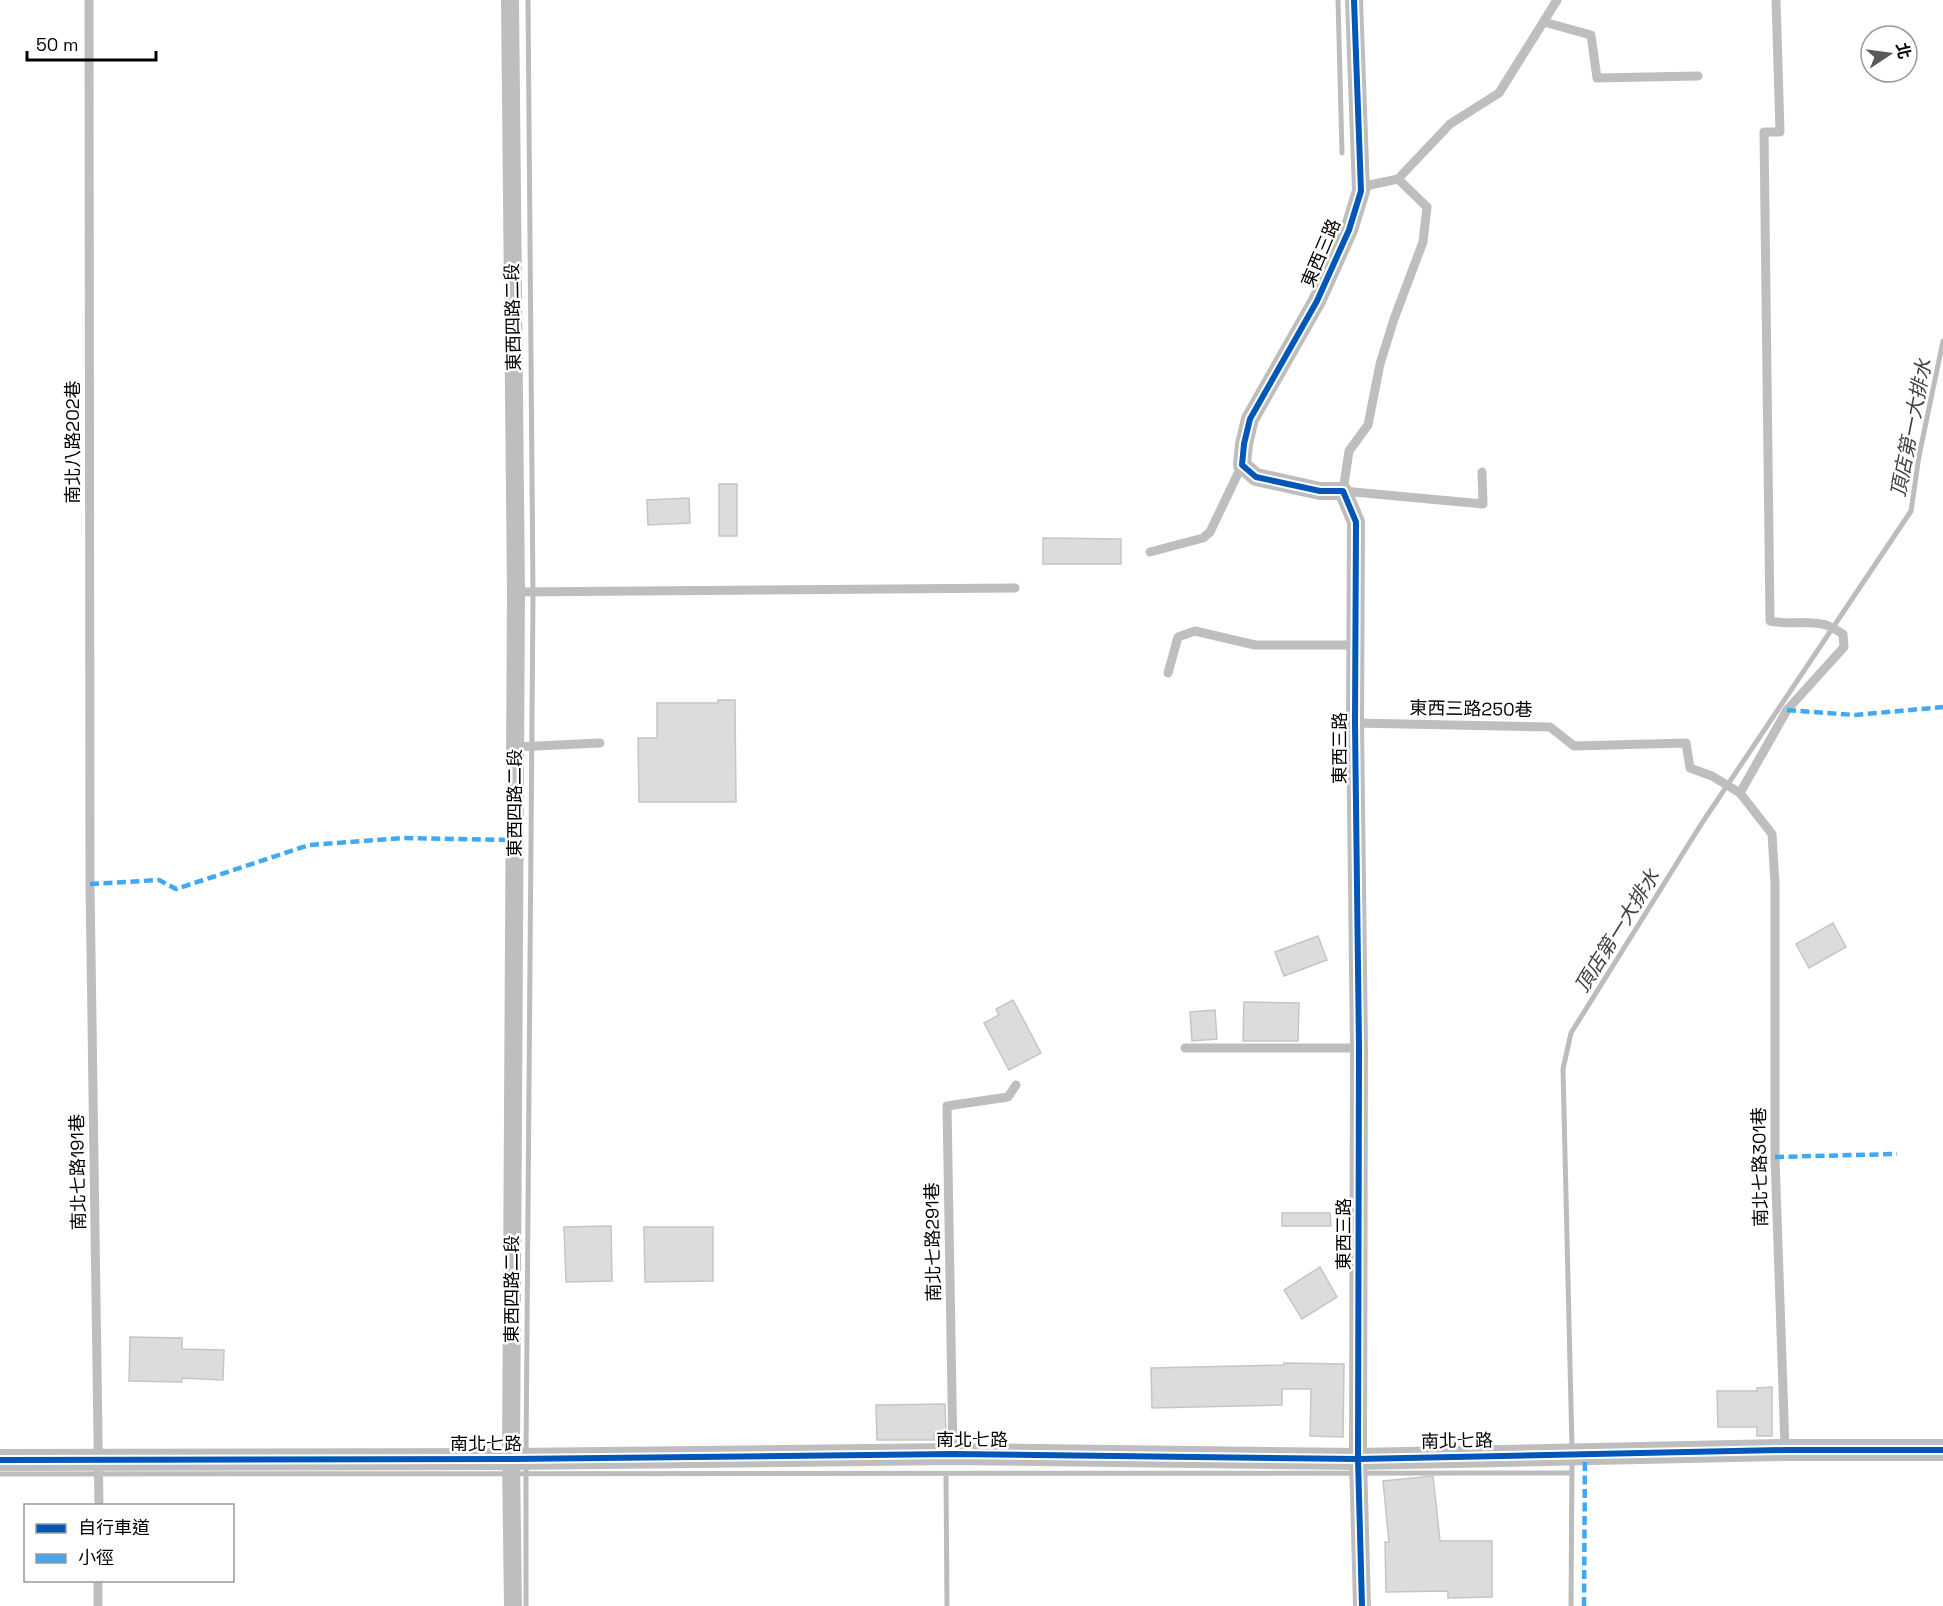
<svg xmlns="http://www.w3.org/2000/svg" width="1943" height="1606" viewBox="0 0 1943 1606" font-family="'Space Grotesk','Noto Sans TC',sans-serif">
<rect width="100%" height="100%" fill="#fff"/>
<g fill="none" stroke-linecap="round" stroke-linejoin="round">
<path stroke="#bcbcbc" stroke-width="5" d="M1338 0 1342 153
M1572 1448 1563 1069 1571 1033 1700 826 1911 511 1919 456 1943 341
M526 1454 533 596 528 0
M0 1474 1572 1473
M946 1474 947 1606
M526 1606V1464
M1571 1606 1572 1461"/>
</g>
<path fill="#dcdcdc" stroke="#c5c5c5" stroke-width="1.5" d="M719 484H737V536H719Z
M689 498 690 523 648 525 647 500Z
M1043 538 1121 539V564H1043Z
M718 700H735L736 802H639L638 738H657V703H718Z
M1833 923 1846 947 1809 968 1796 944Z
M1318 936 1327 960 1284 976 1275 952Z
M1013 1000 1041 1053 1009 1070 984 1023 999 1015 996 1009Z
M1244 1002 1299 1003 1298 1041H1243Z
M1215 1010 1217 1039 1192 1041 1190 1012Z
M1282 1213H1330L1331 1226H1282Z
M611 1226 612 1281 566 1282 564 1227Z
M644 1227H713V1281L645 1282Z
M1320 1267 1337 1297 1302 1319 1284 1290Z
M130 1337 182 1338V1349L224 1350 223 1380 182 1378V1382L129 1381Z
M1284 1363 1344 1364 1343 1437 1310 1436 1311 1389H1282V1405L1152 1408 1151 1368 1284 1365Z
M1772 1387V1436H1757V1427H1718L1717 1391H1757V1388Z
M945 1404 946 1433H934V1440H877L876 1405Z
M1433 1476 1440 1541H1492V1597L1448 1598V1591L1386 1592 1385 1542H1389L1383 1481Z"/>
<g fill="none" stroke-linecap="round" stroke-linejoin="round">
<path stroke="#bebebe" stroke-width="9" d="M89 0 90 884 99 1506
M1544 22 1591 35 1597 78 1698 76
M1398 179 1427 207 1423 242 1394 319 1380 364 1368 425 1349 451 1343 491 1483 504 1482 472
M1362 191 1370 185 1398 179 1450 124 1499 93 1557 0
M1150 552 1203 538 1210 532 1242 465
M516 592 1015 588
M1168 673 1178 637 1195 631 1255 645H1357
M1355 723 1550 727 1574 746 1686 743 1690 768 1712 776 1740 793 1772 834 1775 883V1157L1785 1448
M515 747 600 743
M1740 793 1787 710 1844 647 1843 634C1838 631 1832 627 1826 625 1808 620 1788 625 1770 621L1764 132H1780L1776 0
M1185 1048H1359
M953 1454 947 1106 1008 1097 1016 1085
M98 1606V1580"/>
<path stroke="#bebebe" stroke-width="18" d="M510 0 516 592 511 1459 513 1606
M1354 0 1361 191 1349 230 1317 301 1250 419 1244 444 1242 465 1256 477 1320 491H1343L1356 522 1355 723 1359 1048 1358 1459 1362 1606"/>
<path stroke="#bebebe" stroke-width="22" d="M0 1460 511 1459 953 1454 1358 1459 1785 1450H1943"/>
<path stroke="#3fa9f5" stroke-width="4.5" stroke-dasharray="9 4.5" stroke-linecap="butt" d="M1787 710 1855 715 1943 707
M90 884 159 880 176 889 309 845 404 838 515 840
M1775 1157 1897 1154
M1584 1606 1585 1454"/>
<defs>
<path id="cycleway" d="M1354 0 1361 191 1349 230 1317 301 1250 419 1244 444 1242 465 1256 477 1320 491H1343L1356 522 1355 723 1359 1048 1358 1459 1362 1606
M0 1460 511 1459 953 1454 1358 1459 1785 1450H1943"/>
</defs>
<use href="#cycleway" stroke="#fff" stroke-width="10"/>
<use href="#cycleway" stroke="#0057b8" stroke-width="6"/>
</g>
<g text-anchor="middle" stroke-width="5" stroke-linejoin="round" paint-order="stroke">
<g font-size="18" fill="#000" stroke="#fff">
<text transform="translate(1321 253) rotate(-67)" y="6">東西三路</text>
<text transform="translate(513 317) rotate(-91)" y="6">東西四路二段</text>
<text transform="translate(73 442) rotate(-90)" y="6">南北八路202巷</text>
<text transform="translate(1471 709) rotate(1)" y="6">東西三路250巷</text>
<text transform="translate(1340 748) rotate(-90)" y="6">東西三路</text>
<text transform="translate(515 803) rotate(-90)" y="6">東西四路二段</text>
<text transform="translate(1760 1167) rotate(-91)" y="6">南北七路301巷</text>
<text transform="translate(78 1172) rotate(-91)" y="6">南北七路191巷</text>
<text transform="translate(1344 1234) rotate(-90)" y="6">東西三路</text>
<text transform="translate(933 1242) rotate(-91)" y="6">南北七路291巷</text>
<text transform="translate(512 1289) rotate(-90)" y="6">東西四路二段</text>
<text x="972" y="1446">南北七路</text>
<text transform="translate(1457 1441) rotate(-1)" y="6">南北七路</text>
<text x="486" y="1450">南北七路</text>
</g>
<g font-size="20" font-style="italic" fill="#404040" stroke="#fff">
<text transform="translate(1911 428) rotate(-79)" y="7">頂店第一大排水</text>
<text transform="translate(1617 931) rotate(-58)" y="7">頂店第一大排水</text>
</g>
</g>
<rect x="24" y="1504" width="210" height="78" fill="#ffffff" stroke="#999999" stroke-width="1.5"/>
<rect x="36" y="1524" width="30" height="9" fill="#0057b8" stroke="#999999" stroke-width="1.5"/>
<text x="78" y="1534" font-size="18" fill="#000000">自行車道</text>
<rect x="36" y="1554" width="30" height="9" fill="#3fa9f5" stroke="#999999" stroke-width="1.5"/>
<text x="78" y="1564" font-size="18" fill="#000000">小徑</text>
<g transform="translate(1889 54) rotate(77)"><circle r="28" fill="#ffffff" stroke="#999999" stroke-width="1.5"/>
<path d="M0-4.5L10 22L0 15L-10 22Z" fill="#595959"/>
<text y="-9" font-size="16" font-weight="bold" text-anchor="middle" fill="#000000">北</text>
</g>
<path d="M27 51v9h129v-9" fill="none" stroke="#000000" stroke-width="3"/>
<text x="36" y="51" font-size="18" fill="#000000" stroke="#ffffff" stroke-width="4.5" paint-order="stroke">50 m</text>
</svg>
